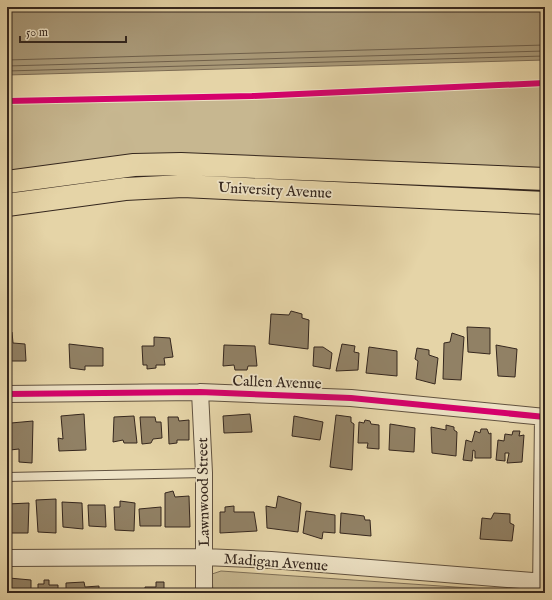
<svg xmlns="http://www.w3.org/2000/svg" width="552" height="600" viewBox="0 0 552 600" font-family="'IM FELL English',serif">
<rect width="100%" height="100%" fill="#e5d4a7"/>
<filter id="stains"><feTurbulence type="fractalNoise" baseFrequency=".005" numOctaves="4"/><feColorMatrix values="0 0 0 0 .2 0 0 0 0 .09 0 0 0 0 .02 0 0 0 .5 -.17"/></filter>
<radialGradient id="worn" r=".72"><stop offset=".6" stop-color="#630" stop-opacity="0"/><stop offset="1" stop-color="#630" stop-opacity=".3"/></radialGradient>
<path fill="#c7b790" stroke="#7e6f57" d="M545 83V179L132 160 7 177V102L252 96Z
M221 571 528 592V593H213L212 574Z"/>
<path fill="#a99978" stroke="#7b6b54" d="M7 7H545V60L7 75Z"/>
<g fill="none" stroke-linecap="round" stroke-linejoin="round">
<path stroke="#6f604b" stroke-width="1" d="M7 60 545 45
M7 66 545 51
M7 71 545 56"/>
</g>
<path fill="#918165" stroke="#35271e" d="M291 311 302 314V318L309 320 308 349 269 344 271 314 289 315Z
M467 327 490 328V354L468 352Z
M7 332H12L13 343 25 344 26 361H7Z
M452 333 464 337 461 380 443 379 444 343 450 342Z
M154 337 170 338 173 357 164 358 165 365H156V368L147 369V365H143L142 346H154Z
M69 344 103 348V366H85V370L70 368Z
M342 344 355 346 354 352 359 353 358 370 336 371Z
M224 345 255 346 257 366H248L247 370H235L234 365 223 366Z
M496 345 517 349 515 377 498 376Z
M314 347H323L332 353 330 369 313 366Z
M369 347 397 351V376L366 373Z
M417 348 429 350V355L438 358 435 384 416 379 418 361 415 359Z
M84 414 86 450 59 451 58 438 63 439 61 416Z
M250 414 252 432 224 433 223 416Z
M336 415 351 417V422L354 424 352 470 330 467Z
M134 416 137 443H124L123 440 113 442 114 417Z
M294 416 323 422 320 440 292 436Z
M140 417H155L156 422H161L162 438 153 439 151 443 142 444Z
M168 417H178L179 421 189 420V440H177V443L169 444Z
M365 420 370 421 371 424 379 425V449L367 448 368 443H358L359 422 364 423Z
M33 421 32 463 19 462V449L10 450 11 423Z
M390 424 415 428 414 452 389 450Z
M446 425 454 427V430L457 432 456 456 432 453 431 427 446 430Z
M481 429H487L489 434 491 433V458H475V451L473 450 472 461 463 460 466 440 472 442 475 431 480 433Z
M513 431H520L519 436 524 435 522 462 507 463 509 453H505V461L496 460 498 440 504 441 505 434 512 435Z
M173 491 175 497 189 496 190 527H165V493Z
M278 496 301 503 298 532 267 528 266 506 276 508Z
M56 499V533L38 532 36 500Z
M120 501 135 503 134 531 115 530 114 507H120Z
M62 502 82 503 83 529 63 527Z
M29 503 28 533H10V527H7V504Z
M88 505H105L106 527 89 526Z
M234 506V512H254L257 531 220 533V512H225V507Z
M161 507V526H140L139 509Z
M306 511 335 515V533L323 532 322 539 303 533Z
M341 513 364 516 365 520H370L371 536 340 533Z
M494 513 510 514V523L514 525 512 541 480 539 482 518 491 519Z
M9 578 31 580V593H10Z
M44 580H49V585H58V593H38V584H44Z
M84 582 85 587 99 586V593H66V583Z
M156 582H164V593H145V587H156Z"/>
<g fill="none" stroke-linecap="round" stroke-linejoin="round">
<defs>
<path id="lane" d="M7 477 204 473"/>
<path id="street" d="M200 392 204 473V593
M7 394 200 392 351 398 545 417
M7 558 204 557 271 560 545 582
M541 593 543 417"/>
<path id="primary" d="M7 182 134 165 181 164 545 179
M7 205 125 189 183 186 545 203"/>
</defs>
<use href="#lane" stroke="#615240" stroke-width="10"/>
<use href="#street" stroke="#615240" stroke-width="18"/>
<use href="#primary" stroke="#35271e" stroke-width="24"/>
<use href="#lane" stroke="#eee3c6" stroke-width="8"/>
<use href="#street" stroke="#eee3c6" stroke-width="16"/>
<use href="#primary" stroke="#e5d4a7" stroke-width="22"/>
<defs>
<path id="cycleway" d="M7 101 252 96 545 83
M7 394 200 392 351 398 545 417"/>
</defs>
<use href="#cycleway" stroke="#eee3c6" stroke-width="8"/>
<use href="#cycleway" stroke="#d6006c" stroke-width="6"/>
</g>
<g text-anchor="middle" stroke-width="3.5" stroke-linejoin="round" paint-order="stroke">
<g font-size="15" fill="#35271e" stroke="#eee3c6">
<text transform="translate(275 190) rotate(3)" y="5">University Avenue</text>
<text transform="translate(277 382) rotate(2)" y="5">Callen Avenue</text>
<text transform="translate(203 492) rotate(-91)" y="5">Lawnwood Street</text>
<text transform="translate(276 562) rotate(4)" y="5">Madigan Avenue</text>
</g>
</g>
<rect width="552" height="600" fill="none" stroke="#e5d4a7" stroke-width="24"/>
<rect x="8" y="8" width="536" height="584" fill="none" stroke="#35271e" stroke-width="2"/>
<rect x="12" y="12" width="528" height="576" fill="none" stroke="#35271e"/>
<path d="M20 36v6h106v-6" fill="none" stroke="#35271e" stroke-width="2"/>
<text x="26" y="36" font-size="12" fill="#35271e" stroke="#eee3c6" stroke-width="3" paint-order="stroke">50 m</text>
<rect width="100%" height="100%" filter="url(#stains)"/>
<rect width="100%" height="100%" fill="url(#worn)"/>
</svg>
